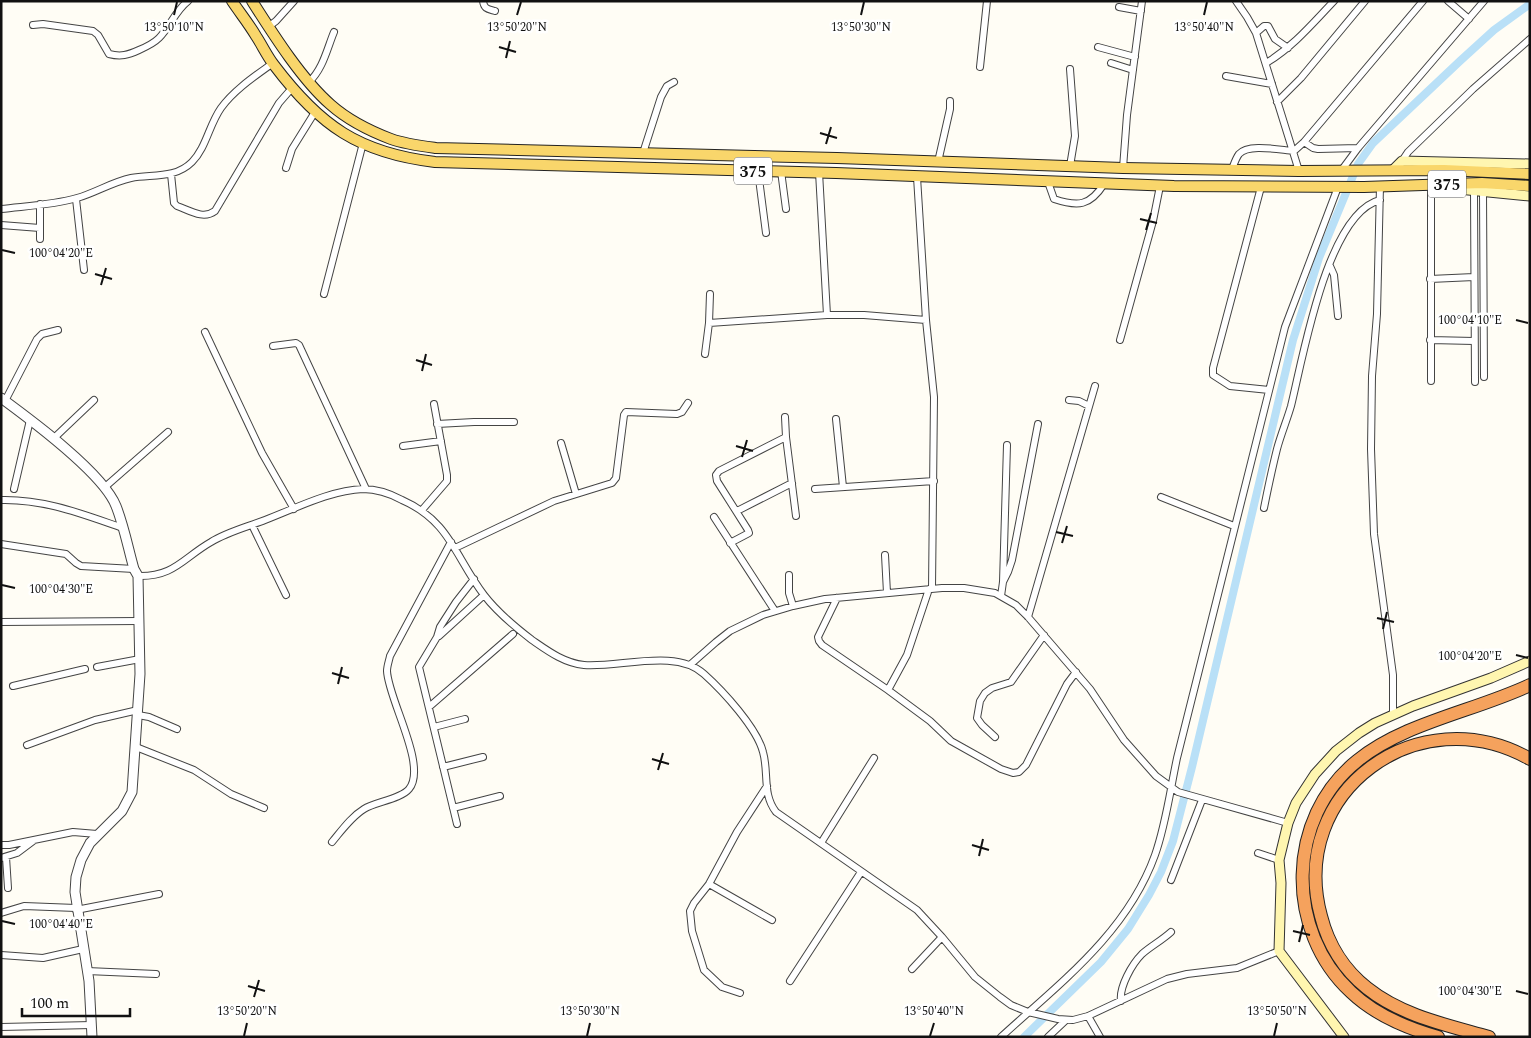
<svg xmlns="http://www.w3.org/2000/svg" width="1531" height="1038" viewBox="0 0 1531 1038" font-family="Spectral,serif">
<rect width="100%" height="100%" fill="#fffdf5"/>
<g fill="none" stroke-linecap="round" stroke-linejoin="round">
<path stroke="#b9e0f7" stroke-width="8" d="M1024 1037 1101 962 1128 929 1149 895 1161 872 1173 841 1192 767 1293 340 1319 258 1358 164 1373 143 1460 61 1494 30 1530 4"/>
<defs>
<path id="minor" d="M483 1C484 9 488 9 495 11
M1236 1 1247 17 1256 33 1299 171
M1448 1 1469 19
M1119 7 1141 11
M33 25 43 24 93 31 98 35 109 54C121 57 128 55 139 50 146 47 153 44 159 38 170 27 175 11 188 1
M268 27 276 21 294 1
M1256 33 1264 26H1268L1275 39 1288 48
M1098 47 1135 57
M1111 63 1133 70
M1266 63C1293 47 1312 24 1334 1
M980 67 987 1
M1226 76 1272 84
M309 82C323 69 327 49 334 32
M1277 102 1301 78 1365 1
M1304 142 1313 148 1318 149 1358 148
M643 153 661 97 667 86 674 82
M1402 161 1408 152 1473 89 1530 39
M938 162 950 109V101
M1070 166 1075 136 1070 69
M286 168 292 149 315 112
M1123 168 1127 115 1142 1
M1232 169C1234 164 1236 158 1239 154 1248 143 1280 150 1294 151L1304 142 1423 1
M758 171 766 233
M781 171 786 209
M1341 171 1358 148 1484 1
M819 172 827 315
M171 174 174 203 177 206C189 210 203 220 215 211L279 103 292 88
M917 177 926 320 934 397 932 589
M1048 182 1054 199C1078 207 1090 206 1104 184
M1380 186 1377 314 1372 376 1371 449 1374 534 1393 675V714
M1431 186V381
M1261 187 1213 368V375L1230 386 1269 390
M1474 191 1475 382
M1483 192 1484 377
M76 199 84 270
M1 209C26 206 53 205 77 198 95 193 112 182 131 178 152 174 175 179 192 162 206 148 209 125 221 108 234 90 255 76 273 63
M1 225 40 228
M40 239V204
M1330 266 1334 275 1338 316
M1430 279 1474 277
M324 294 363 143
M709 323 827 315H864L926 320
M205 332 262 453 294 509
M1120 340 1153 221 1160 186
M1430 340 1474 341
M273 346 296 343 299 345 366 489
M705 354 709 323 710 294
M1069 400 1079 401 1089 406
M5 401 37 339 42 334 58 330
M785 417 786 437
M836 419 843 487
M437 424 474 422H514
M53 439 94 400
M561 443 576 494
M403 446 441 441
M105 487 168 432
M14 489 30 420
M815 489 934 481
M1161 497 1234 526
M1 500C45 499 82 514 123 528
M1264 508C1268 488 1272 469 1277 449 1281 434 1287 420 1291 406 1303 358 1327 213 1380 200
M422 510 447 481V475L434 404
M737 511 792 483
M714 517 775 611
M252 525 286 595
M730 543 749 533 748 530 717 481 716 475 719 471 786 437 796 516
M1 544 66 554 76 563 81 566 134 569
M455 548 554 501 612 483 616 478 624 415 626 412 677 414 682 412 688 403
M885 555 887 593
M789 575V593L793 606
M138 576C174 577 183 558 211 542 227 532 247 527 265 520 294 509 331 490 363 489 376 489 391 494 402 500 450 521 455 557 484 595 497 612 515 627 532 640 548 651 564 663 584 665 619 668 676 648 704 674 723 691 757 728 763 752 769 773 762 794 776 812L917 910 942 937 975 977 1000 997 1011 1005 1028 1012 1058 1019 1073 1020 1088 1016 1167 979 1187 974 1237 968 1279 951
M1003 582 1008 572 1012 560 1038 424
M1001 596 1003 582 1007 445
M837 598 818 637 819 641 822 645 888 690 930 721 951 741 1001 769 1013 773 1019 772 1026 765 1067 684 1076 672
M1028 617 1095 386
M1 622 139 621
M439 636 484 595
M691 664 716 642 730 631 763 615 793 606 825 599 942 588H964L995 593 1016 605 1028 617 1090 689 1124 740 1156 776 1178 792 1288 823
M97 667 140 659
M13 686 85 669
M888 690 907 655 929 589
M429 707 513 634
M138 715 149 717 177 729
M434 727 465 719
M995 737 982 725 977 718 980 701 985 693 992 688 1011 682 1044 635
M27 745 95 720 138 710
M136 747 194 770 231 794 264 808
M443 767 483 757
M453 808 500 796
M457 824 419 667 437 637 440 627 456 602 474 579
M332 842C342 830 351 817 364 809 375 802 401 799 409 789 428 766 388 699 387 671 387 666 389 661 390 656L451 542
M821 843 874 758
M1 845H9L73 832 97 834
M1258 853 1279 860
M6 857 8 888
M1 858 17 853 33 841
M1171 880 1202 800
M709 884 772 920
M76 910 159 894
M1 913 24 906 76 908
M1 955 43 958 83 949
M912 969 942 937
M87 971 156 974
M790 981 861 872
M740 993 722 987 704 970 692 931 690 911 694 903 709 884 737 832 767 786
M1121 1001C1119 987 1132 964 1142 954 1151 946 1161 941 1171 932
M1088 1016 1100 1037
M1 1027 92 1025
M1001 1037C1060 983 1127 933 1155 855 1166 824 1170 791 1177 758L1285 327 1338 187
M1048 1037 1066 1020"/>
<path id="tertiary" d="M1 398C31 420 103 473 116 506 124 526 128 548 134 569L138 576 140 674 132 792 122 811 90 843 81 860 76 877 75 892 89 981 92 1037"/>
<path id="secondary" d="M1393 170 1402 161 1530 164
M1448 188 1530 196
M1344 1037 1279 951 1281 883 1279 860 1288 823 1296 803 1315 774 1336 751 1359 733 1375 723 1413 706 1491 678 1530 661"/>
<path id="primary" d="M232 1C240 13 249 24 256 36 262 45 267 56 274 65 320 126 359 153 435 162L836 173 1174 186 1364 187 1482 183 1530 186
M252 1C273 34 302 80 331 105 348 120 370 131 391 139 405 144 421 146 436 148L837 158 1123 168 1299 171 1444 170 1530 174"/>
<path id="motorway" d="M1438 1037C1406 1028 1375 1015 1351 992 1285 931 1286 818 1357 761 1403 723 1475 711 1530 685
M1489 1037C1447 1025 1402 1016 1367 988 1344 970 1328 944 1321 916 1287 791 1419 696 1530 759"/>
</defs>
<use href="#minor" stroke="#444" stroke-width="8"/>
<use href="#tertiary" stroke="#444" stroke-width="11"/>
<use href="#secondary" stroke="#333" stroke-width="11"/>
<use href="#primary" stroke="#222" stroke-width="12"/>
<use href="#motorway" stroke="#222" stroke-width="14"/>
<use href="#minor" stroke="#fff" stroke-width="6"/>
<use href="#tertiary" stroke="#fff" stroke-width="9"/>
<use href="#secondary" stroke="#fff6b0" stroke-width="9"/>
<use href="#primary" stroke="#f9d66b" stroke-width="10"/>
<use href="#motorway" stroke="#f5a25d" stroke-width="12"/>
</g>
<path fill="none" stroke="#111" stroke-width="2" d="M174 15 177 2M517 15 521 2M861 15 864 2M1204 15 1207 2M499 47 516 52M506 58 510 41M820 133 837 138M826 144 831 127M1140 219 1157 223M1146 230 1151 213M2 250 15 253M95 274 112 279M101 285 106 268M1516 320 1528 323M416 360 432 365M422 371 426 354M736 446 753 451M742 457 747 440M1056 532 1073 536M1062 543 1067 526M2 585 15 588M1377 618 1394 622M1383 629 1387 612M1516 655 1528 658M332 673 349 678M338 684 342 667M652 759 669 764M658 770 663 753M972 845 989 850M979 856 983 839M2 921 15 924M1293 931 1310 935M1299 942 1303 925M248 986 265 991M1516 991 1528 994M254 997 259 980M244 1036 247 1023M587 1036 590 1023M930 1036 934 1023M1274 1036 1277 1023"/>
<g text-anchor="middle" stroke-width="5" stroke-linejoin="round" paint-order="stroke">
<g fill="#fff" stroke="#585858" stroke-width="1">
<rect x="734" y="157.5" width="38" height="27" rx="4"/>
<rect x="1428" y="170.5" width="38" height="27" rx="4"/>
</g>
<g font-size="16" font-weight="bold" fill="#111">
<text x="753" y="177">375</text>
<text x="1447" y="190">375</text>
</g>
</g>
<g font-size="12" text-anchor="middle" fill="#111" stroke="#fff" stroke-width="5" stroke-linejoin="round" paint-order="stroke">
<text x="174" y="31">13°50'10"N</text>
<text x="517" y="31">13°50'20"N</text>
<text x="861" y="31">13°50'30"N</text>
<text x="1204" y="31">13°50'40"N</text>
<text x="61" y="257">100°04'20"E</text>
<text x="1470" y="324">100°04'10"E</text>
<text x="61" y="593">100°04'30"E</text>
<text x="1470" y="660">100°04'20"E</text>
<text x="61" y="928">100°04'40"E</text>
<text x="1470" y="995">100°04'30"E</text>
<text x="247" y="1015">13°50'20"N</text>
<text x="590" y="1015">13°50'30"N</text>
<text x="934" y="1015">13°50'40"N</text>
<text x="1277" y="1015">13°50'50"N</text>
</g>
<rect width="1531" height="1038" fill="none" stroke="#111111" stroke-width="5"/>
<path d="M22 1008v8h108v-8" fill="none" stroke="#111111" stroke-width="2.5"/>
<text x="30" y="1008" font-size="15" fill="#111111" stroke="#ffffff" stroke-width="4" paint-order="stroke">100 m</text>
</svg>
